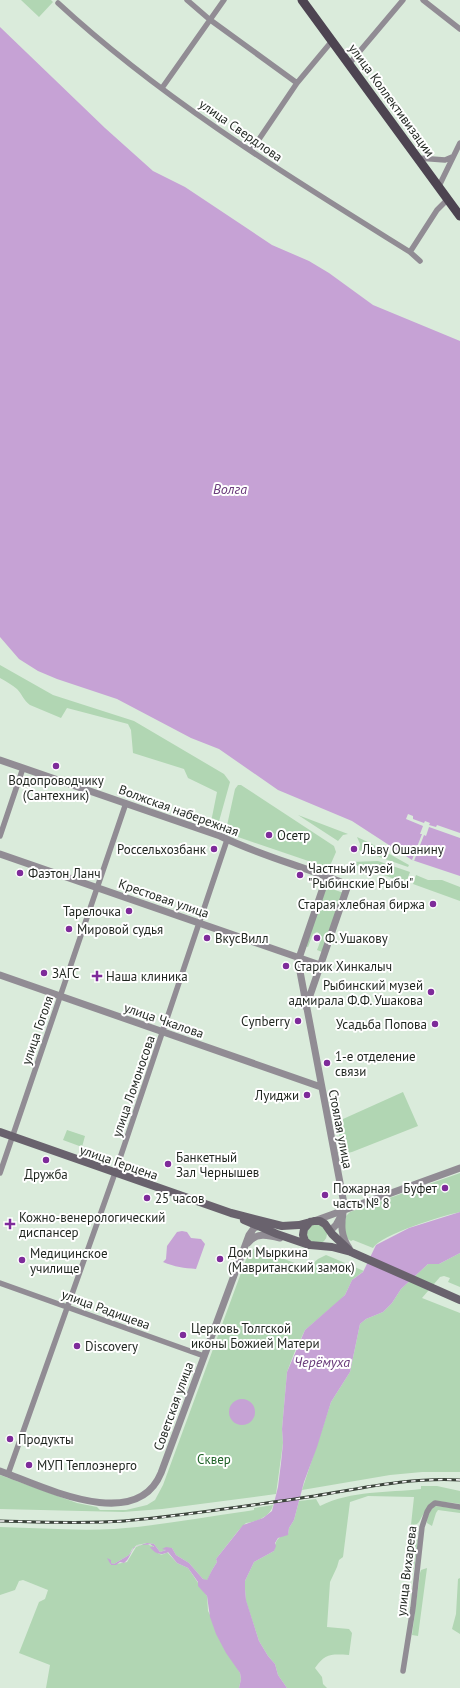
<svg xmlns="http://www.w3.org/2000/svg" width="460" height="1688" viewBox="0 0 460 1688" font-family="'PT Sans',sans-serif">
<rect width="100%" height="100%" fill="#daebdb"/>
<path fill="#b1d6b3" d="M21 0H51L53 2 39 17Z
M0 665 53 695 134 721 224 774 230 782 218 825 211 822 217 792 188 778 184 769 133 753 131 730 128 724 67 708 61 718 30 705C24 701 22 694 17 689 12 685 6 681 0 678Z
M238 785H241L334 846 336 852 329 868 238 837 226 830 235 789Z
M298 815 348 834 343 835 338 841Z
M357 837 370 843 409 865 408 867 359 850 360 844Z
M378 861 410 872 406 883 355 865 352 867 349 874 346 872 350 862Z
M416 875 428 880H442L460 887V901L413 884Z
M326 887 344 893 322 952 317 950 322 937 320 934 317 932 313 934 308 947 305 946Z
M403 1092 418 1126 352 1152 343 1154 337 1124 343 1122V1119Z
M67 1130 85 1136 82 1147 63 1140Z
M460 1173V1212C442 1216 382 1234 373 1248L353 1240 351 1241C341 1236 345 1225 346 1216L350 1212Z
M307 1234a10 10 0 1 1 20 0a10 10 0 1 1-20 0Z
M255 1248 308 1268 318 1259 326 1255 364 1271 352 1280 345 1295 339 1301 305 1330 295 1351 287 1372 282 1429 283 1443 276 1494 162 1509 123 1512 0 1509V1475L77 1503 97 1507 100 1510H126L147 1505 155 1500 163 1485 248 1254Z
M460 1253V1287L448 1282 450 1278 444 1276 440 1277 422 1298 460 1313V1472H422L390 1475 302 1490 331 1402 350 1372 360 1324 366 1319 383 1312 392 1303 401 1289 428 1264H439Z
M421 1486H437L460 1491V1504C434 1500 432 1499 419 1522L417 1524 411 1525 414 1497 368 1496 350 1502 343 1557 339 1560 337 1567 330 1582 327 1627 349 1629 352 1633 349 1655C332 1654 325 1653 315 1668L322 1677 323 1684 327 1688H287L278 1675 275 1664 268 1656 259 1641 246 1601 245 1589V1581L254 1562 274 1551C275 1541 278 1536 288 1534L289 1528 294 1520 299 1501 316 1499 320 1506C352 1490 387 1493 421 1489Z
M273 1505C271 1516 257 1522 246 1523L238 1531 216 1559 217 1562 212 1570 207 1581 203 1579 189 1563 176 1555 172 1548 165 1549 166 1550 160 1552 154 1544 147 1543 137 1545 132 1549 129 1555 114 1564 110 1563 108 1559 111 1565 127 1562 136 1547 144 1544 153 1546V1548L151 1547C157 1552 160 1558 167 1552L177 1563 188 1568 207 1596 208 1611 240 1673 241 1679 239 1688H46L50 1665 19 1653 39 1602 45 1599 48 1590 23 1580 19 1581 15 1590 0 1595V1527C38 1528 76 1531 114 1529 158 1526 203 1517 248 1511L254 1510V1508Z
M435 1506 460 1509V1513L438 1510 436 1513 432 1526 427 1523C427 1516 430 1510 435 1506Z
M412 1534 418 1540 414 1569 408 1568Z
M427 1568 418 1636 412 1635 420 1573 421 1570Z
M460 1578V1634L452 1629 456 1614 458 1579Z"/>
<path fill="#c6a2d5" d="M0 27 105 128 153 171 185 187 272 245 309 261 329 273 373 305 460 341V876L412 860 352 821 278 790 219 749 191 738 117 699 57 679 38 671 19 659 0 637Z
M460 1212V1253L439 1264H428L401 1289 392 1303 383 1312 366 1319 360 1324 350 1372 331 1402 317 1447 304 1482 294 1520 289 1528 288 1535 278 1538 275 1543 276 1546 274 1551 254 1562 245 1581V1589L246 1600 259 1641 268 1656 275 1664 278 1675 287 1688H239L241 1679 240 1673 226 1653 216 1634 210 1617 207 1596 198 1586V1582L188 1568 177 1563 168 1552C161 1556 155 1554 150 1547H154L150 1544C146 1546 140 1543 135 1547 130 1552 130 1559 124 1563L120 1562 116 1565H111L107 1558 111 1560V1563L114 1564 129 1555 134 1547 147 1543 154 1544 160 1552 166 1550 162 1549 166 1547 172 1548 176 1555 189 1563 203 1579 207 1580 212 1570 217 1562 216 1559 243 1525 263 1518 272 1511 278 1487 281 1463 283 1443 282 1429 287 1372 305 1330 345 1295 352 1280 363 1272 376 1245 409 1228Z
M182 1231 187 1232 191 1238 201 1239 205 1244 196 1269C184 1268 175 1267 163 1262L166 1259 167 1246 177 1232Z
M229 1412a13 13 0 1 1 26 0a13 13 0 1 1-26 0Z"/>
<path fill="#daebdb" d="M408 814 413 816V819L424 823 425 821 430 823 429 825 436 827 437 825 460 833V838L429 827 426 836 424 835 414 861 412 860 422 834H420L423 826 406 819Z"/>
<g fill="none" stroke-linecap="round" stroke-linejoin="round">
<path stroke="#918c94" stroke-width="5.5" d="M187 0 209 19 297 83
M423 0 460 29
M58 3C164 101 288 176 410 252L420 261
M349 64 403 0
M162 88 224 0
M251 151 297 83 332 41
M418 158 445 160 452 157
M439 186 460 143
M410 252 437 210 448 199
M0 836 23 768
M0 1173 126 803
M0 1283 204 1356
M8 1474 115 1173 227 840
M403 1671 413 1608 422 1527 427 1512 430 1507 435 1503 460 1507"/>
<path stroke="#918c94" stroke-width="7" d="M0 760 220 836C261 856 306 867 348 885L306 1007
M0 854 320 965
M327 876 298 961 345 1209
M0 975 321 1087
M343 1213C341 1226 341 1236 349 1248
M314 1221 460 1168
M330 1231 336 1225 341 1216
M248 1243C256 1232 268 1235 280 1238
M0 1471C42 1486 136 1534 161 1473L249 1235 254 1228 262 1225"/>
<path stroke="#69626d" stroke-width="8" d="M0 1132 231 1213 282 1226 299 1225 314 1221H320L325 1224 332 1234 351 1252
M244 1220 277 1234 309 1245
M310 1222 304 1229 303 1235 305 1241 310 1245 332 1247 351 1252 460 1300"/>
<path stroke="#4d4451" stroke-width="9" d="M302 0 460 216"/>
<defs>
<path id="rail" d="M0 1521C41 1522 83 1524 124 1521 181 1516 238 1507 295 1499 352 1491 402 1477 460 1480"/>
</defs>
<use href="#rail" stroke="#3c443c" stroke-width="3"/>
<use href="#rail" stroke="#fff" stroke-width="1.5" stroke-dasharray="4.5" stroke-linecap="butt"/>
</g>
<g fill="#7e2b9a" stroke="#fff" stroke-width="1.5">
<circle cx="56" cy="766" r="4"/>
<circle cx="269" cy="835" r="4"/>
<circle cx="214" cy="849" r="4"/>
<circle cx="354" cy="849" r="4"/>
<circle cx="20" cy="873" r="4"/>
<circle cx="300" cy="875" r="4"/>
<circle cx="433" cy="904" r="4"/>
<circle cx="129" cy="911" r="4"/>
<circle cx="69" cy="929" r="4"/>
<circle cx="207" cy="938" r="4"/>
<circle cx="317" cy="938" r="4"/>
<circle cx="286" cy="966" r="4"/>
<circle cx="44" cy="973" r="4"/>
<path d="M95 970h4v4h4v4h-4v4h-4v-4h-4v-4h4z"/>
<circle cx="431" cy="992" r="4"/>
<circle cx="298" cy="1021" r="4"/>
<circle cx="435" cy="1024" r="4"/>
<circle cx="327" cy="1063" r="4"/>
<circle cx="307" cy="1095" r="4"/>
<circle cx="46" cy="1160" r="4"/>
<circle cx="168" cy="1164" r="4"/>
<circle cx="445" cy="1188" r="4"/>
<circle cx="325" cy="1195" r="4"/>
<circle cx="147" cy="1198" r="4"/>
<path d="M8 1218h4v4h4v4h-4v4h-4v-4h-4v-4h4z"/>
<circle cx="220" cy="1259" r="4"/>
<circle cx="22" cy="1260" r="4"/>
<circle cx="183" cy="1335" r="4"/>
<circle cx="77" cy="1346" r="4"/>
<circle cx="10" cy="1439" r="4"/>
<circle cx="29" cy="1465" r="4"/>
</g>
<g text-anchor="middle" stroke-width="4" stroke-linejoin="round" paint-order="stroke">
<g font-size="13" fill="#1f251f" stroke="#fff">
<text transform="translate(392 100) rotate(54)" y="5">улица Коллективизации</text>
<text transform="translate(241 130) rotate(35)" y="5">улица Свердлова</text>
<text transform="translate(179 810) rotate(20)" y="5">Волжская набережная</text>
<text transform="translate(164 898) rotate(19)" y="5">Крестовая улица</text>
<text transform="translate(164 1020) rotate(19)" y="5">улица Чкалова</text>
<text transform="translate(37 1030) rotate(-71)" y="5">улица Гоголя</text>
<text transform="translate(133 1086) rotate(-71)" y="5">улица Ломоносова</text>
<text transform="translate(341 1129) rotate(79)" y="5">Стоялая улица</text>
<text transform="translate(119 1162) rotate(19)" y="5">улица Герцена</text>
<text transform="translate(106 1309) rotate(20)" y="5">улица Радищева</text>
<text transform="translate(173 1406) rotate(-70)" y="5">Советская улица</text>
<text transform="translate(406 1571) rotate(-83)" y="5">улица Вихарева</text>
</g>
<g font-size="13" fill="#1f251f" stroke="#fff" text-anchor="start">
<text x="56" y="785" text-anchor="middle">Водопроводчику<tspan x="56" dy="15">(Сантехник)</tspan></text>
<text x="277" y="840">Осетр</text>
<text x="206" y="854" text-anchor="end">Россельхозбанк</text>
<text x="362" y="854">Льву Ошанину</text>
<text x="308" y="873">Частный музей<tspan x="308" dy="15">"Рыбинские Рыбы"</tspan></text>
<text x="28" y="878">Фаэтон Ланч</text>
<text x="425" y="909" text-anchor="end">Старая хлебная биржа</text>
<text x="121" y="916" text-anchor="end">Тарелочка</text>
<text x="77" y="934">Мировой судья</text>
<text x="215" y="943">ВкусВилл</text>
<text x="325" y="943">Ф. Ушакову</text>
<text x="294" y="971">Старик Хинкалыч</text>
<text x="52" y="978">ЗАГС</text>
<text x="106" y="981">Наша клиника</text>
<text x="423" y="990" text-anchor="end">Рыбинский музей<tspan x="423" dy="15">адмирала Ф.Ф. Ушакова</tspan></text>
<text x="290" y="1026" text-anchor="end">Супberry</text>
<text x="427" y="1029" text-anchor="end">Усадьба Попова</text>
<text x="335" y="1061">1-е отделение<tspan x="335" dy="15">связи</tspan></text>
<text x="299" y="1100" text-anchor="end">Луиджи</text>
<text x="176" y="1162">Банкетный<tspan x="176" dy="15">Зал Чернышев</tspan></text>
<text x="46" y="1179" text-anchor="middle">Дружба</text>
<text x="333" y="1193">Пожарная<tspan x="333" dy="15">часть № 8</tspan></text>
<text x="437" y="1193" text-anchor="end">Буфет</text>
<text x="155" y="1203">25 часов</text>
<text x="19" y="1222">Кожно-венерологический<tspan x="19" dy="15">диспансер</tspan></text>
<text x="228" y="1257">Дом Мыркина<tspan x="228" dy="15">(Мавританский замок)</tspan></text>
<text x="30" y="1258">Медицинское<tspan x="30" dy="15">училище</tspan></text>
<text x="191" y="1333">Церковь Толгской<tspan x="191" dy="15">иконы Божией Матери</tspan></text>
<text x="85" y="1351">Discovery</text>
<text x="18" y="1444">Продукты</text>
<text x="37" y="1470">МУП Теплоэнерго</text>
</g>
<g font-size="13" fill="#22642b" stroke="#fff">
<text x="214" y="1464">Сквер</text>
</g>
<g font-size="14" font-style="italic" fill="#6a3c7b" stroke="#fff">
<text x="230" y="494">Волга</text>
<text x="322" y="1367">Черёмуха</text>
</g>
</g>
</svg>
